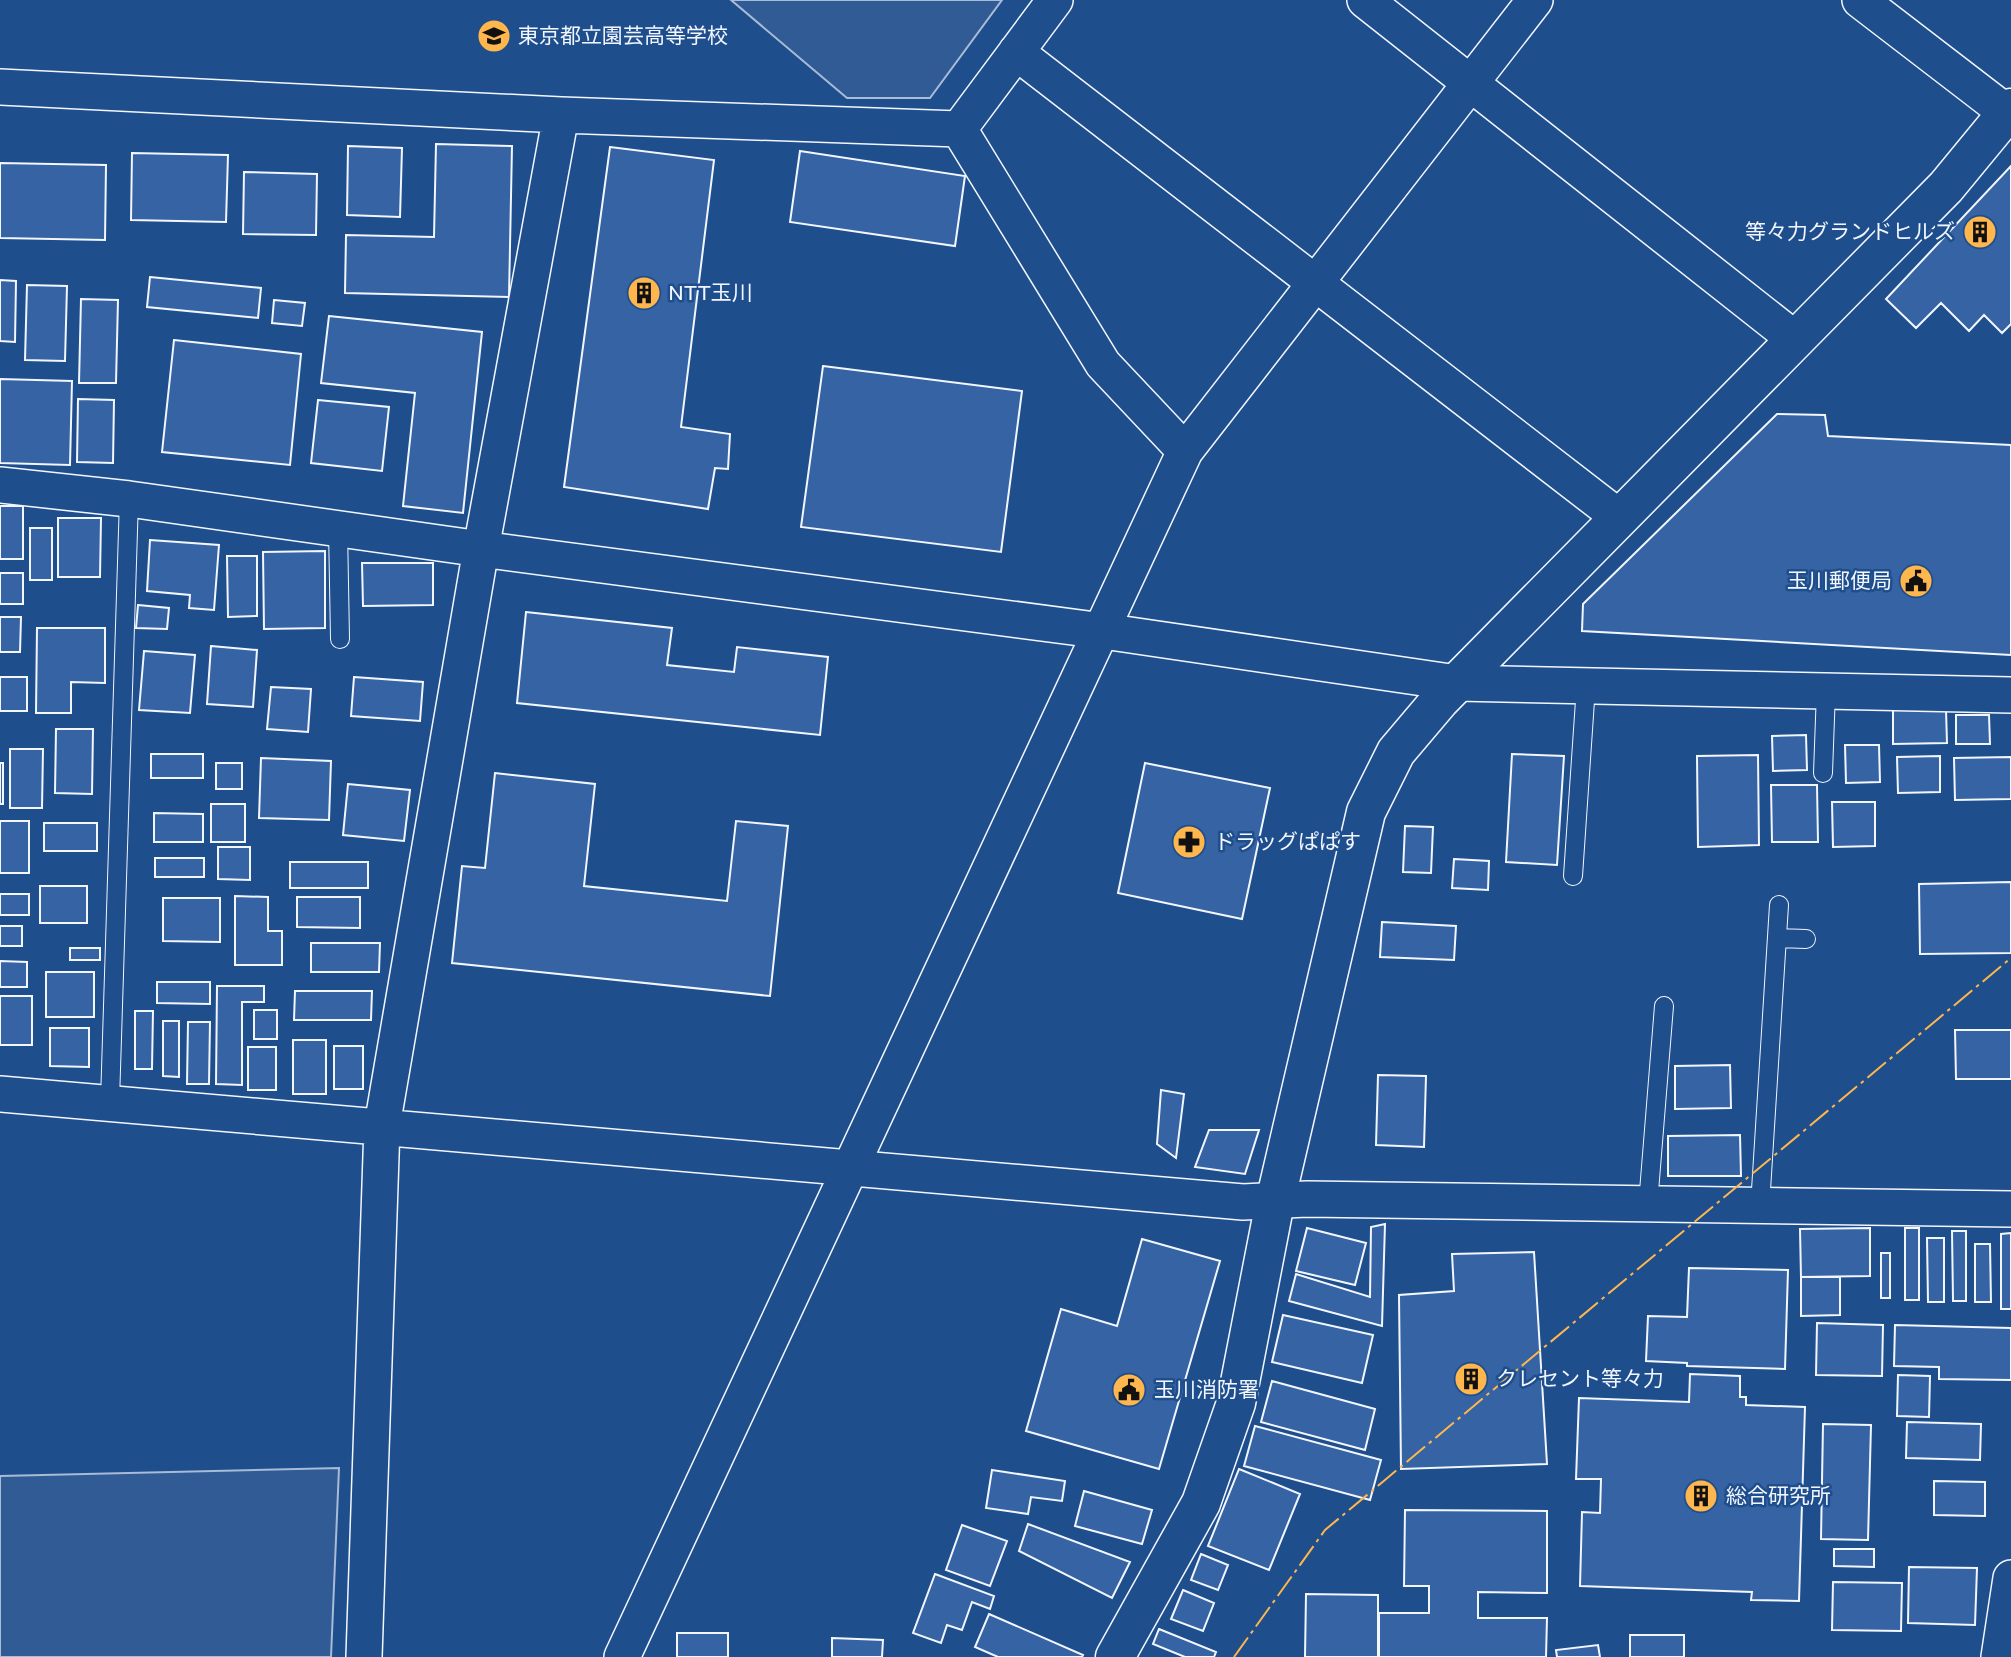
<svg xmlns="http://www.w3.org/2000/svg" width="2011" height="1657" viewBox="0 0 2011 1657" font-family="'Golos Text','Noto Sans JP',sans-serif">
<rect width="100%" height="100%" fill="#1f4e8c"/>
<path fill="#305b95" stroke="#a8bbd7" stroke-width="2" d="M731 0H1002L930 98H847Z
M339 1468 331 1657H0V1476Z"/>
<path fill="#3563a3" stroke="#f2f6ff" stroke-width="2" d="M436 144 512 146 509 297 345 293 346 235 434 237Z
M348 146 402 148 400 217 347 215Z
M610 147 714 160 681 427 730 434 728 469 715 468 708 509 564 487Z
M800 151 965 176 955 246 790 222Z
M132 153 228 155 226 222 131 220Z
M0 163 106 165 105 240 0 238Z
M2011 166V324L2002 333 1984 315 1969 331 1941 303 1916 328 1886 299Z
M244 172 317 174 316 235 243 234Z
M150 277 261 288 258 318 147 307Z
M0 280 16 281 15 342 0 341Z
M27 285 67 286 65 361 25 360Z
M81 299 118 300 116 383H79Z
M274 300 305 303 302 326 272 323Z
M329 316 482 332 463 513 403 506 415 393 321 383Z
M174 340 301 354 290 465 162 452Z
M823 366 1022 391 1001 552 801 527Z
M0 379 72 381 70 465 0 463Z
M78 399 114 400 113 463 77 462Z
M318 400 389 407 382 471 311 463Z
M1777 414 1825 415 1828 436 2011 445V655L1582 631 1583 604Z
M0 506H23V559H0Z
M58 518H101L100 577H58Z
M30 528H52V580H30Z
M150 540 219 545 214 610 189 608 190 595 147 591Z
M325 551V628L264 629 263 552Z
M227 556H257V616L228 617Z
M362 563H433V605L363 606Z
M0 573H23V604H0Z
M138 605 169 608 167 629 136 628Z
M526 612 672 628 667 665 734 672 737 647 828 657 820 735 517 703Z
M0 617H21L20 652H0Z
M37 628H105V683L71 682V713H36Z
M211 646 257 650 253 707 207 704Z
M144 651 195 655 190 713 139 710Z
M0 677H27V711H0Z
M354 677 423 682 420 721 351 716Z
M271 687 311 689 308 732 267 729Z
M1893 710H1946L1947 743 1893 744Z
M1956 715H1989L1990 744H1956Z
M56 729H93L92 794 55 793Z
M1806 735 1807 770 1773 771 1772 736Z
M1845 745H1879L1880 782 1846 783Z
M10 749H43L42 808H10Z
M151 754H203V778H151Z
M1512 754 1564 756 1557 865 1506 862Z
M1758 755 1759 845 1698 847 1697 756Z
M1940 756V792L1898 793 1897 757Z
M2011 757V799L1955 800 1954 758Z
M261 758 331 761 329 820 259 818Z
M0 763H3V804H0Z
M216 763H242V789H216Z
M1145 763 1270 788 1242 919 1118 893Z
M495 773 595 784 584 886 727 901 736 821 788 826 770 996 452 963 462 866 485 868Z
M348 784 410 790 404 841 343 835Z
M1771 785H1817L1818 842H1772Z
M1832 802H1875V846L1833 847Z
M211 804H245V842H211Z
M154 813 203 814V842H154Z
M0 821H29V873H0Z
M44 823H97V851H44Z
M1405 826 1433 827 1431 873 1403 872Z
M218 847H250V880L218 879Z
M155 858H204V877H155Z
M1454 859 1489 861 1488 890 1452 888Z
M290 862H368V888H290Z
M2011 882V953L1920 954 1919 884Z
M40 886H87V923H40Z
M0 894H29V915H0Z
M235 896 268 897V931H282V965H235Z
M297 897H360V928L297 927Z
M163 898H220V942L163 941Z
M1382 922 1456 926 1454 960 1380 957Z
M0 926H22V946H0Z
M311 943H380L379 972H311Z
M70 948H100V960H70Z
M0 961 27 962V987H0Z
M46 972H94V1017H46Z
M157 982H210V1004L157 1003Z
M217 986H264V1002H242V1085L216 1084Z
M295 991H372L371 1020H294Z
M0 996H32V1045H0Z
M254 1010H277V1039H254Z
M135 1011H153L152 1069H135Z
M163 1021H179V1077L163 1076Z
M188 1022H210L209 1084H187Z
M50 1028H89V1067L50 1066Z
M1955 1030H2011V1079H1956Z
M293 1040H326V1094H293Z
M334 1046H363V1089H334Z
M248 1047H276V1090H248Z
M1730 1065 1731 1108 1675 1109V1066Z
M1378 1075 1426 1076 1424 1147 1376 1145Z
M1161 1090 1184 1094 1176 1158 1157 1144Z
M1209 1130H1259L1245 1174 1195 1167Z
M1740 1135 1741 1176H1668V1136Z
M1385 1224 1382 1326 1289 1301 1296 1274 1370 1297 1371 1227Z
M1307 1228 1366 1243 1355 1285 1296 1271Z
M1870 1228V1276L1801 1277 1800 1229Z
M1905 1228H1919V1300H1905Z
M1952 1231H1966V1301H1953Z
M2011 1233V1309H2001V1234Z
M1927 1238H1944V1302H1928Z
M1142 1239 1220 1261 1159 1469 1026 1431 1061 1309 1117 1326Z
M1975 1244H1990L1991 1302H1975Z
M1534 1252 1547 1464 1401 1469 1399 1295 1454 1291 1452 1254Z
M1881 1253H1890V1298H1881Z
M1689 1268 1788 1270 1785 1369 1687 1366V1363L1646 1361 1648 1316 1687 1317Z
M1801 1277H1840V1315L1801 1316Z
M1283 1315 1373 1335 1362 1383 1272 1362Z
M1817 1323 1883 1325 1882 1376 1816 1375Z
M1895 1325 2011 1328V1380L1939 1379V1367L1894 1366Z
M1690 1374 1740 1376V1397H1746V1405L1805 1407 1799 1601 1751 1600 1752 1592 1580 1586 1582 1512 1600 1513 1601 1479H1576L1579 1398 1689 1402Z
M1898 1375 1930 1376 1929 1417 1897 1416Z
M1272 1381 1375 1409 1365 1450 1261 1422Z
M1907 1422 1981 1424 1980 1460 1906 1458Z
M1823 1424 1871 1425 1868 1540 1821 1539Z
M1255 1426 1381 1460 1370 1500 1244 1466Z
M1239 1469 1300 1494 1269 1570 1208 1546Z
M992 1470 1065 1481 1062 1501 1031 1497 1028 1514 986 1508Z
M1934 1481 1985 1482V1516L1934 1515Z
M1084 1491 1152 1510 1142 1544 1075 1526Z
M1405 1510 1547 1511V1593L1478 1592V1618H1547L1546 1657H1379V1613H1429V1586H1404Z
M1028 1524 1130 1562 1112 1598 1019 1551Z
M962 1525 1007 1541 990 1586 946 1570Z
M1834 1549H1874V1567L1834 1566Z
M1201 1554 1228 1565 1218 1590 1191 1580Z
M1909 1567 1977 1568 1975 1625 1908 1623Z
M935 1574 994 1596 990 1609 972 1602 962 1630 947 1625 941 1643 913 1633Z
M1833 1582 1902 1583 1901 1631 1832 1630Z
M1183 1590 1214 1603 1203 1631 1171 1619Z
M1306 1594 1378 1595V1657H1305Z
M989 1614 1083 1655 1082 1657H998L975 1647Z
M1159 1629 1216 1652 1214 1657H1185L1153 1644Z
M677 1633H728V1657H677Z
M1630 1635H1684V1657H1630Z
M832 1638 883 1640 882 1657H832Z
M1598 1645 1600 1657H1557L1556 1650Z"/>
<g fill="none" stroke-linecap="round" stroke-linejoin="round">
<defs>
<path id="lane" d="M338 528 340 639
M1823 773 1826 691
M1573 876 1586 686
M1777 938 1806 939
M110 1101 129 499
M1648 1204 1664 1006
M1760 1206 1779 905"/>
<path id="street" d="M1365 0 1796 340
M1860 0 2011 116
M1016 52 1620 518
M0 87 561 115 959 129
M959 129 1103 364 1185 451
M959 129 1055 0
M0 485 129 499 481 549 1103 631 1457 683 2011 695
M0 1094 1243 1202 1307 1199 2011 1209
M364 1657 382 1126 481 549 561 115
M622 1657 1185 451 1535 0
M1999 1657 2011 1578"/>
<path id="secondary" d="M1115 1657 1201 1503 1236 1403 1275 1202 1366 812 1396 752 1440 700 1946 187 2011 108"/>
</defs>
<use href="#lane" stroke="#f2f6ff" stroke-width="20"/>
<use href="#street" stroke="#f2f6ff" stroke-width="38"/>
<use href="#secondary" stroke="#f2f6ff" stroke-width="41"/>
<use href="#lane" stroke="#1f4e8c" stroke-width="18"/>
<use href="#street" stroke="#1f4e8c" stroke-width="35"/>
<use href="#secondary" stroke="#1f4e8c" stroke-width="38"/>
<path stroke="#ffb74d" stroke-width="2" stroke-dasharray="24 5 3.5 5" stroke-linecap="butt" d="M1234 1657 1325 1530 2011 958"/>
</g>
<defs>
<symbol id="school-disc" viewBox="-11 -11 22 22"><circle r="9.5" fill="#ffb74d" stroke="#1f4e8c"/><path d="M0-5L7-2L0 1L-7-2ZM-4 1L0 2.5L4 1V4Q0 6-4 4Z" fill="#111"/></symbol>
<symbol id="building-disc" viewBox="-11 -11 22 22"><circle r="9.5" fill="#ffb74d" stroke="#1f4e8c"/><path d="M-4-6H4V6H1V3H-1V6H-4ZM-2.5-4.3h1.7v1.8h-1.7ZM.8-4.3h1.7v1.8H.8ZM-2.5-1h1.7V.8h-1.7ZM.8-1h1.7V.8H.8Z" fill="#111"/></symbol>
<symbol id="civic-disc" viewBox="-11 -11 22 22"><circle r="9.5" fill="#ffb74d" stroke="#1f4e8c"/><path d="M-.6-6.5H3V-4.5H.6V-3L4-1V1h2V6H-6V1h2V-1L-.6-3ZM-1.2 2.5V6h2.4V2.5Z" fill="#111"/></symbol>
<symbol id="pharmacy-disc" viewBox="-11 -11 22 22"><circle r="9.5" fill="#ffb74d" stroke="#1f4e8c"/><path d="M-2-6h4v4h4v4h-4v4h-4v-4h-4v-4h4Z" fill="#111"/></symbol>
</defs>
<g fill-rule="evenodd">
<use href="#school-disc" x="475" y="17" width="38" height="38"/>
<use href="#building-disc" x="1961" y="213" width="38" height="38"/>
<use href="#building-disc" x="625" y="274" width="38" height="38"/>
<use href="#civic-disc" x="1897" y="562" width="38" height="38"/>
<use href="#pharmacy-disc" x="1170" y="823" width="38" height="38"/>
<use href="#building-disc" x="1452" y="1360" width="38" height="38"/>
<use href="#civic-disc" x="1110" y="1371" width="38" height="38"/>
<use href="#building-disc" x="1682" y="1477" width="38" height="38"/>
</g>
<g text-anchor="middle" stroke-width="5" stroke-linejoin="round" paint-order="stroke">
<g font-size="21" fill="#f2f6ff" stroke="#1f4e8c" text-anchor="start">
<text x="518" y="43">東京都立園芸高等学校</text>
<text x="1955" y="239" text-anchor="end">等々力グランドヒルズ</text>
<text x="668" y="300">NTT玉川</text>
<text x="1892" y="588" text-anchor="end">玉川郵便局</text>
<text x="1214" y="849">ドラッグぱぱす</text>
<text x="1496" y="1386">クレセント等々力</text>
<text x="1154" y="1397">玉川消防署</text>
<text x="1726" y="1503">総合研究所</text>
</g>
</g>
</svg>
